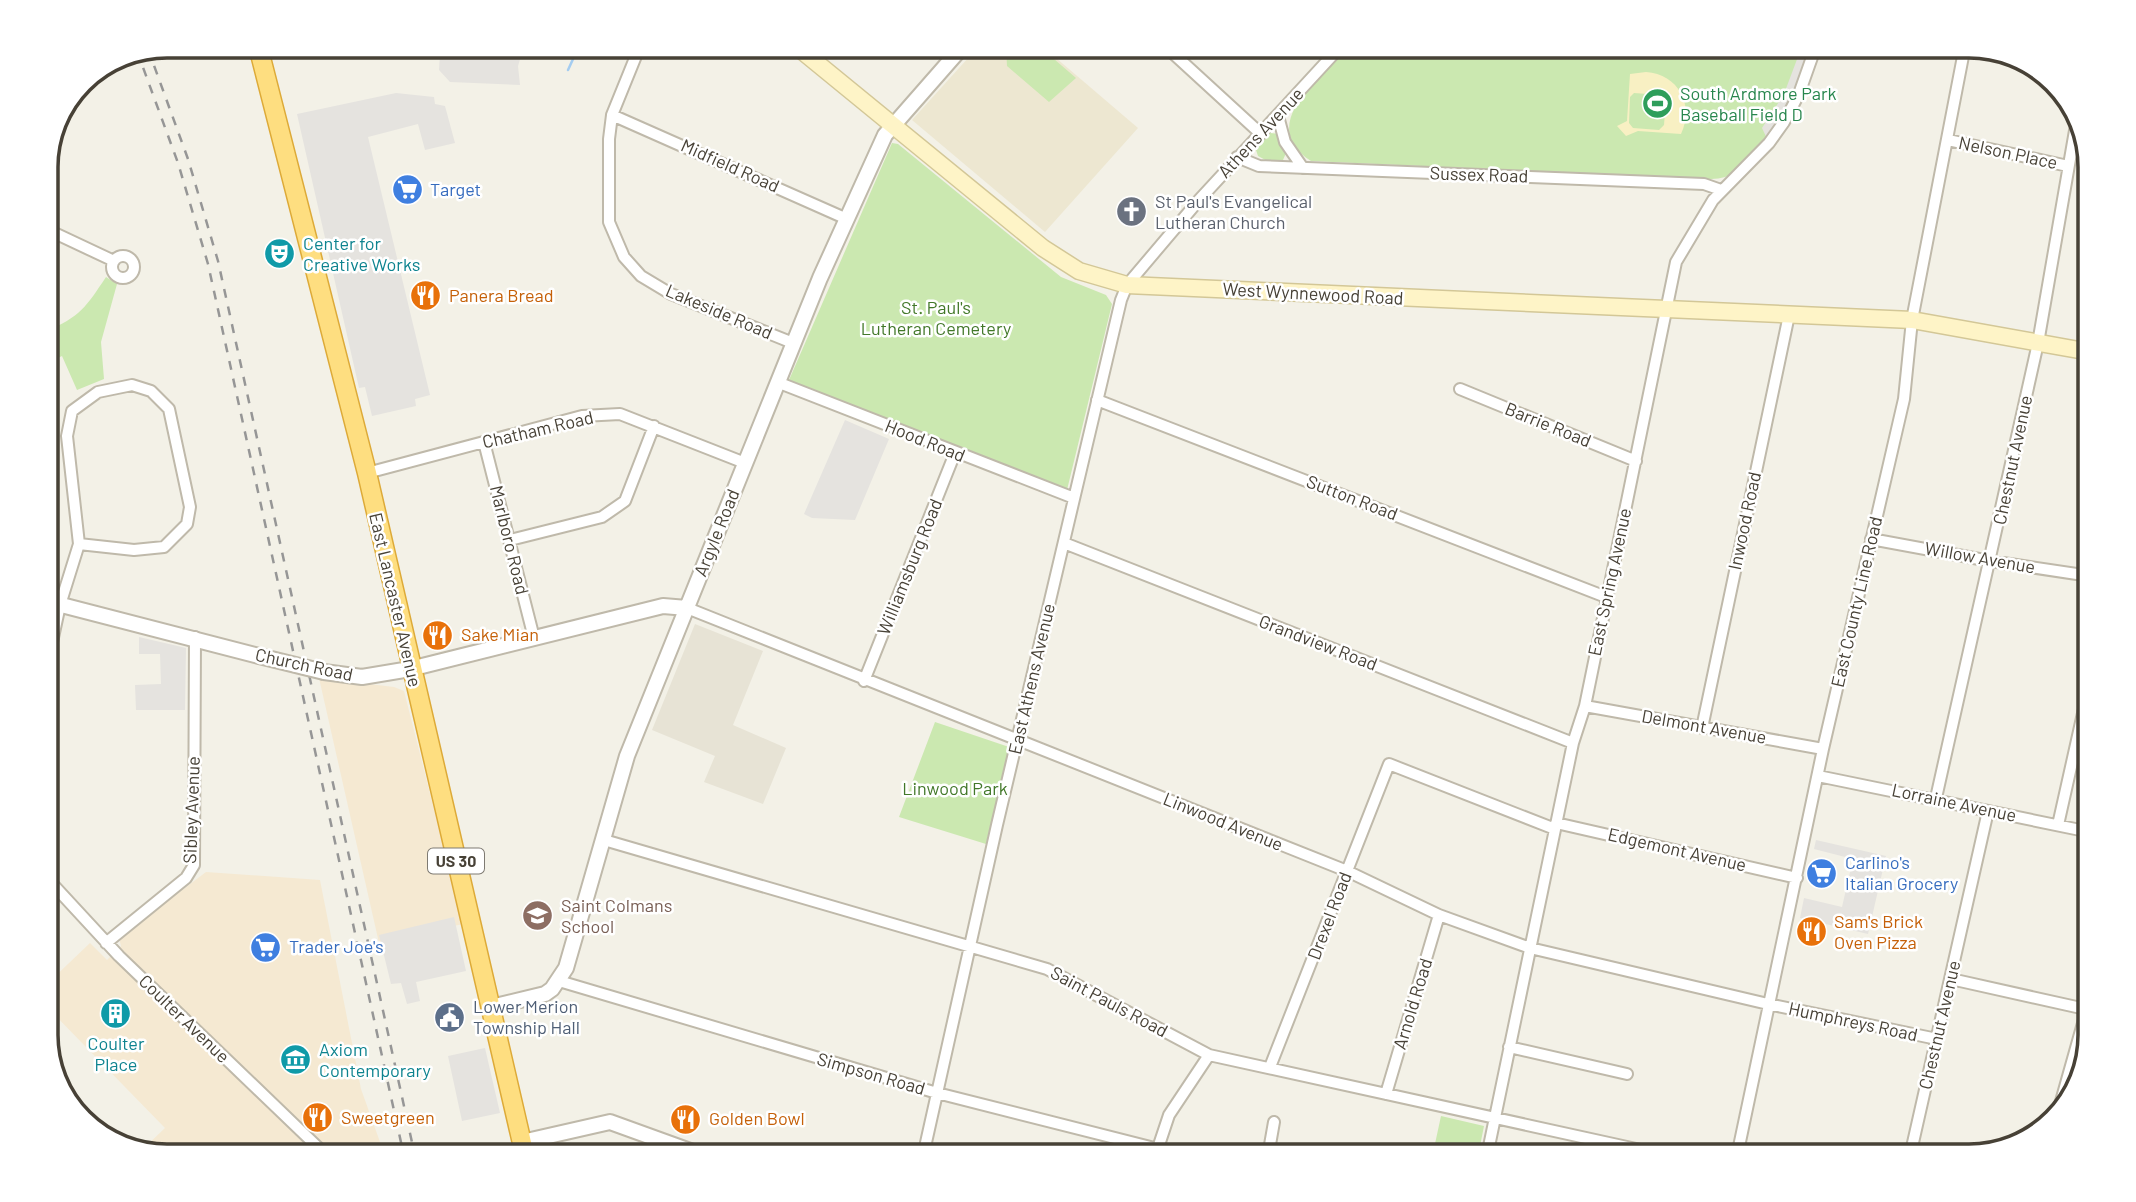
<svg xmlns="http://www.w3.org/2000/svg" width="2136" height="1202" viewBox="0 0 2136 1202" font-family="Barlow,sans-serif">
<rect width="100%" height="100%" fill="#f3f1e7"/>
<path fill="#e7e3d5" d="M695 624 763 651 733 725 786 748 763 804 704 782 715 756 652 730Z"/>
<path fill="#f5e9d2" d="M319 678 394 687 404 691 463 924 379 943Z
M206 872 320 880 361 1089 385 1156H166L142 1150 165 1128 46 1006V985L90 943 107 960 121 946 119 938Z"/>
<path fill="#ede7d1" d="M979 46H1042L1138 128 1045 232 912 120Z"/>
<path fill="#cbe8b0" d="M1006 46H1039L1076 78 1049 102 1007 66Z
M1347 46H1809C1794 89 1771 147 1731 174 1724 179 1713 179 1705 179L1311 161C1255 126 1321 76 1347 46Z
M1270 133 1280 134 1286 153 1283 160 1271 163 1258 156 1255 147Z
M892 143 898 144 1061 277 1106 295 1112 304 1067 490 789 380Z
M106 277 117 284 101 342 104 379 77 390 62 356 46 364V331C80 317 86 307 106 277Z
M935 722 1009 747 986 844 899 817Z
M1441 1116 1484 1126 1478 1156 1433 1153Z"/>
<path fill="#f8f0c3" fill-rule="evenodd" d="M1646 72C1678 74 1695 105 1681 134L1638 131 1626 136 1617 126 1627 121 1630 74ZM1634 93 1662 95 1666 99 1664 125 1659 130 1633 128 1629 123 1630 97Z"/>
<path fill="#e5e3df" d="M444 46H524L518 66 520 85 450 82 439 70 440 54Z
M1802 46H1816L1811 63 1769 143 1762 128 1784 94Z
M396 93 434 97 435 104 445 106 455 143 425 150 418 124 368 137 430 395 415 399 416 406 372 416 365 387 359 388 297 114Z
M845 420 889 439 855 520 812 518 804 514Z
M139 637 186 648 185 710H136L135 685 161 684 160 654H139Z
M1816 840 1886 856 1868 934 1800 918 1804 898 1842 907 1853 859 1814 849Z
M454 917 466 971 416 982 420 1001 407 1004 401 983 391 984 379 935Z
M485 1048 500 1113 462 1121 448 1056Z"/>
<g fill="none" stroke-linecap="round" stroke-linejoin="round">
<path stroke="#a4ccf0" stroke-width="2.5" d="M568 70 579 46"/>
<defs>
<path id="minor" d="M640 46 612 115 609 139V222L624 257 641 276 671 294 793 343
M1165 46 1261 134
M612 115 847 219
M1278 116 1285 142 1303 168
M1948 140 2068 166
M1237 157 1259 166 1704 184 1721 190
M46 175 52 146
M46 229 114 261
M112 267a11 11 0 1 1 22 0a11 11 0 1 1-22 0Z
M777 382 1074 498
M132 385 151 391 169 409 190 507 187 524 164 547 134 550 79 544 67 436 72 411 98 392Z
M1460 389 1636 461
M1097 400 1606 597
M484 442 534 638
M367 473 582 416 620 414 745 463
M1871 539 1990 561 2090 576
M510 540 602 517 625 501 654 426
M1064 543 1573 743
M687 608 1347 871 1439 915 1530 948 1768 1004 1937 1039
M46 670 60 605 79 544
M864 681 955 453
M1585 706 1823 749
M1702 728 1789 315
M1818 776 2090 832
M1936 798 2038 343 2077 119
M1556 823 1797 878
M2058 825 2090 682
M604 840 1047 969 1209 1055 1668 1156
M46 877 119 956 327 1156
M106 943 186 878 194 865 195 637
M1951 979 2090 1010
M559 981 937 1093 1186 1156
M1509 1047 1627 1074
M1270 1067 1389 764 1555 829
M1386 1094 1439 915
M2058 1112 2087 1009
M654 1137 655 1156
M1158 1148 1169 1115 1209 1055
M923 1156 997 825 1121 300 1127 285 1199 200 1341 46
M1268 1156 1274 1122
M1487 1156 1573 743 1585 706 1676 262 1713 200 1769 143 1784 122 1799 94 1816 46
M1737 1156 1823 749 1904 399 1912 320 1965 46
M1910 1156 1988 811"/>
<path id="tertiary" d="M46 601 259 656
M324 672 362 677 410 669 663 606 687 608
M491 1007 545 994 552 989 566 968 627 756 820 278 885 135 963 46
M522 1142 610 1122 704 1156"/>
<path id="secondary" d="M796 46 1043 248 1079 271 1127 285 1912 320 2090 352"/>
<path id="trunk" d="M258 46 367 473 525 1156"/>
</defs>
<use href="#minor" stroke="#bfb9aa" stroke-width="14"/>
<use href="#tertiary" stroke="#bfb9aa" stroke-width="18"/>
<use href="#secondary" stroke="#d3c797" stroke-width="19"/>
<use href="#trunk" stroke="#ddaa38" stroke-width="21"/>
<use href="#minor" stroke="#fff" stroke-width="10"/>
<use href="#tertiary" stroke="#fff" stroke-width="14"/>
<use href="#secondary" stroke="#fef4c7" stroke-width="16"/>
<use href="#trunk" stroke="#fede80" stroke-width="18"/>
<path stroke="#969696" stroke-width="2.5" stroke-dasharray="9 9" stroke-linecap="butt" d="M148 49 188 159 218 261 415 1156
M137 51 178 163 208 264 404 1156"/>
<defs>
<path id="tertiary-bridge" d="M259 656 324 672"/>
</defs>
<use href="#tertiary-bridge" stroke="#bfb9aa" stroke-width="18" stroke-linecap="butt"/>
<use href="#tertiary-bridge" stroke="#fff" stroke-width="14"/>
</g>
<defs>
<symbol id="stadium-disc" viewBox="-11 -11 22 22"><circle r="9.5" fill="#2e9e5b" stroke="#fff"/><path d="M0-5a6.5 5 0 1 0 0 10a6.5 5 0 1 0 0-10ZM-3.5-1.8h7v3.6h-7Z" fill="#fff"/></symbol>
<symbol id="supermarket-disc" viewBox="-11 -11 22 22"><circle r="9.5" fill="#3f7fe0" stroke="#fff"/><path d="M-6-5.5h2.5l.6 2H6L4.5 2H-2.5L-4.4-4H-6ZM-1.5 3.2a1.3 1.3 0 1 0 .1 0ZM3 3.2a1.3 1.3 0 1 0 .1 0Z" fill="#fff"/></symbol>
<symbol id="church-disc" viewBox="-11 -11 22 22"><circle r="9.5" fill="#6b7280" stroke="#fff"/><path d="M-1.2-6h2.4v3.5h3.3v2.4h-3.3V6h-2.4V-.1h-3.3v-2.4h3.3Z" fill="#fff"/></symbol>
<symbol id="theatre-disc" viewBox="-11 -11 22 22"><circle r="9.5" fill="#0f9aa8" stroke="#fff"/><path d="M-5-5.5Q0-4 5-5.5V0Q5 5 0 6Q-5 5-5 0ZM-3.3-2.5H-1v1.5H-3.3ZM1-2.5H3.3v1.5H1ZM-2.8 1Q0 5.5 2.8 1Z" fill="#fff"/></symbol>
<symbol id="restaurant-disc" viewBox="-11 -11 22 22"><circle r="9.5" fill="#e8710a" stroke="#fff"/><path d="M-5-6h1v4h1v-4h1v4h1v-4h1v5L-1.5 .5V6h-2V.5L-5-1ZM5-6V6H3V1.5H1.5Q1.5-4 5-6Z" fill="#fff"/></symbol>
<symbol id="school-disc" viewBox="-11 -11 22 22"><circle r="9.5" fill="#8d6e63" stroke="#fff"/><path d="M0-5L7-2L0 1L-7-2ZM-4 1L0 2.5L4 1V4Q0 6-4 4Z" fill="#fff"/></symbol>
<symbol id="building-disc" viewBox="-11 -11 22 22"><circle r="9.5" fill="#0f9aa8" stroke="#fff"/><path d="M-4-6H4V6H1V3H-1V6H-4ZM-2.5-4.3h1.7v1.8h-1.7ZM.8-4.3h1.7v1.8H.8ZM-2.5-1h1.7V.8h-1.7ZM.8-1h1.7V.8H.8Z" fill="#fff"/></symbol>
<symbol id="civic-disc" viewBox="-11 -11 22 22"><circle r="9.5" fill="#5c6f8a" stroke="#fff"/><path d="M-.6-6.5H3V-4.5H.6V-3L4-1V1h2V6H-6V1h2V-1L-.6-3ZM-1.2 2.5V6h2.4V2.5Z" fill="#fff"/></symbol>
<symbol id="museum-disc" viewBox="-11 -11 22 22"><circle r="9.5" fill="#0f9aa8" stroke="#fff"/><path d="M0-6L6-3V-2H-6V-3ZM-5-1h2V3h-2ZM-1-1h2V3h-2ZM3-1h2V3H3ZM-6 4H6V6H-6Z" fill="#fff"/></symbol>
</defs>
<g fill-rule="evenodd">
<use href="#stadium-disc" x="1640" y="86" width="35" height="35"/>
<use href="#supermarket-disc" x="390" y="172" width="35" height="35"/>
<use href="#church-disc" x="1114" y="194" width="35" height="35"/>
<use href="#theatre-disc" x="262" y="236" width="35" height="35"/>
<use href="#restaurant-disc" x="408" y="278" width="35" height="35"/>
<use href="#restaurant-disc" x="420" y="618" width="35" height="35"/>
<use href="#supermarket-disc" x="1804" y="856" width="35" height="35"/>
<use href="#school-disc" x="520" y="898" width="35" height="35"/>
<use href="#restaurant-disc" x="1794" y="914" width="35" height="35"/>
<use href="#supermarket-disc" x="248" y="930" width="35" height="35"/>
<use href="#building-disc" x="98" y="996" width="35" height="35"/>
<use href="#civic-disc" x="432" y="1000" width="35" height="35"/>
<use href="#museum-disc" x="278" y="1042" width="35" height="35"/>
<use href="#restaurant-disc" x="300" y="1100" width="35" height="35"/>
<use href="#restaurant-disc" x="668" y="1102" width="35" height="35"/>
</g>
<g text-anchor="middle" stroke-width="5" stroke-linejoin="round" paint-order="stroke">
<rect fill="#fff" stroke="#7e7a72" stroke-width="2" x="428" y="848.5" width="56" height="25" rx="5"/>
<g font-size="16" font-weight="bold" fill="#474136">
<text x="456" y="867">US 30</text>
</g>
<g font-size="18" fill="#27864d" stroke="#fff" text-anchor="start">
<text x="1680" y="100">South Ardmore Park<tspan x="1680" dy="21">Baseball Field D</tspan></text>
</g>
<g font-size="18" fill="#474136" stroke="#fff">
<text transform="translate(1261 133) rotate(-47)" y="6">Athens Avenue</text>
<text transform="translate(2008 153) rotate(12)" y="6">Nelson Place</text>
<text transform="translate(730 166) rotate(24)" y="6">Midfield Road</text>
<text transform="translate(1479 175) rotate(2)" y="6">Sussex Road</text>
<text transform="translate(1313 294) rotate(3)" y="6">West Wynnewood Road</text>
<text transform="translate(719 312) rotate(23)" y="6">Lakeside Road</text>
<text transform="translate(1548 425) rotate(22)" y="6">Barrie Road</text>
<text transform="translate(538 430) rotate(-13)" y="6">Chatham Road</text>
<text transform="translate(925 441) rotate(22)" y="6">Hood Road</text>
<text transform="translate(2013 460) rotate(-78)" y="6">Chestnut Avenue</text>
<text transform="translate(1352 498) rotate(21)" y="6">Sutton Road</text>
<text transform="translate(1745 521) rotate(-78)" y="6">Inwood Road</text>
<text transform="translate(717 533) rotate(-68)" y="6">Argyle Road</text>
<text transform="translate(509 540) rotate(76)" y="6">Marlboro Road</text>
<text transform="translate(1980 558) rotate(10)" y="6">Willow Avenue</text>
<text transform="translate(910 567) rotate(-68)" y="6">Williamsburg Road</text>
<text transform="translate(1610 582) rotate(-78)" y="6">East Spring Avenue</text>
<text transform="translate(395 600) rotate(77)" y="6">East Lancaster Avenue</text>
<text transform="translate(1857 602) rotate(-77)" y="6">East County Line Road</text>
<text transform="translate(1318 643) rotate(21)" y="6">Grandview Road</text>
<text transform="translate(304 665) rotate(12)" y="6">Church Road</text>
<text transform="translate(1032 679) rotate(-77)" y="6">East Athens Avenue</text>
<text transform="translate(1704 727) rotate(10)" y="6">Delmont Avenue</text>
<text transform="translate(1954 803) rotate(12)" y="6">Lorraine Avenue</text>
<text transform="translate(192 810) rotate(-88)" y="6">Sibley Avenue</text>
<text transform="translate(1223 822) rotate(22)" y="6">Linwood Avenue</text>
<text transform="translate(1677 850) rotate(13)" y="6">Edgemont Avenue</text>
<text transform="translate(1330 916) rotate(-69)" y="6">Drexel Road</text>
<text transform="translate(1109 1002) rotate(28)" y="6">Saint Pauls Road</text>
<text transform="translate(1413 1004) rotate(-73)" y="6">Arnold Road</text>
<text transform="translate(184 1019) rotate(44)" y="6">Coulter Avenue</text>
<text transform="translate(1853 1022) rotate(12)" y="6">Humphreys Road</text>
<text transform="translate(1940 1025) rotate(-77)" y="6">Chestnut Avenue</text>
<text transform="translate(871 1074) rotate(16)" y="6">Simpson Road</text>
</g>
<g font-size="18" fill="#366cbe" stroke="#fff" text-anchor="start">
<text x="430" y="196">Target</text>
<text x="1845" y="869">Carlino's<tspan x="1845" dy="21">Italian Grocery</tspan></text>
<text x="289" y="953">Trader Joe's</text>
</g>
<g font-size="18" fill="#5b616d" stroke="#fff" text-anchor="start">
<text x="1155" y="208">St Paul's Evangelical<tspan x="1155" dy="21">Lutheran Church</tspan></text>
</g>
<g font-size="18" fill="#0d838f" stroke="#fff" text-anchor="start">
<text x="303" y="250">Center for<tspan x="303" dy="21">Creative Works</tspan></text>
<text x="116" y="1050" text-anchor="middle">Coulter<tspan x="116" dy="21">Place</tspan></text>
<text x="319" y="1056">Axiom<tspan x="319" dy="21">Contemporary</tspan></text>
</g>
<g font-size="18" fill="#c56008" stroke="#fff" text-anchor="start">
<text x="449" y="302">Panera Bread</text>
<text x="461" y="641">Sake Mian</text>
<text x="1834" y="928">Sam's Brick<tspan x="1834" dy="21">Oven Pizza</tspan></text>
<text x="341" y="1124">Sweetgreen</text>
<text x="709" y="1125">Golden Bowl</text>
</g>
<g font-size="18" fill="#427829" stroke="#fff">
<text x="936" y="314">St. Paul's<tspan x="936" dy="21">Lutheran Cemetery</tspan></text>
<text x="955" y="795">Linwood Park</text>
</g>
<g font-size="18" fill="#785e54" stroke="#fff" text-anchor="start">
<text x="561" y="912">Saint Colmans<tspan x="561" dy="21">School</tspan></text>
</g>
<g font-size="18" fill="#4e5e75" stroke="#fff" text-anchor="start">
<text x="473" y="1013">Lower Merion<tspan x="473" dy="21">Township Hall</tspan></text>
</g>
</g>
<path d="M0 0H2136V1202H0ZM167 58H1969A109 109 0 0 1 2078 167V1035A109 109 0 0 1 1969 1144H167A109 109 0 0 1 58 1035V167A109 109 0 0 1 167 58Z" fill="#fff" fill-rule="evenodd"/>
<path fill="none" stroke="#474136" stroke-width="3.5" d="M167 58H1969A109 109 0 0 1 2078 167V1035A109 109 0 0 1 1969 1144H167A109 109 0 0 1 58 1035V167A109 109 0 0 1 167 58Z"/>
</svg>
